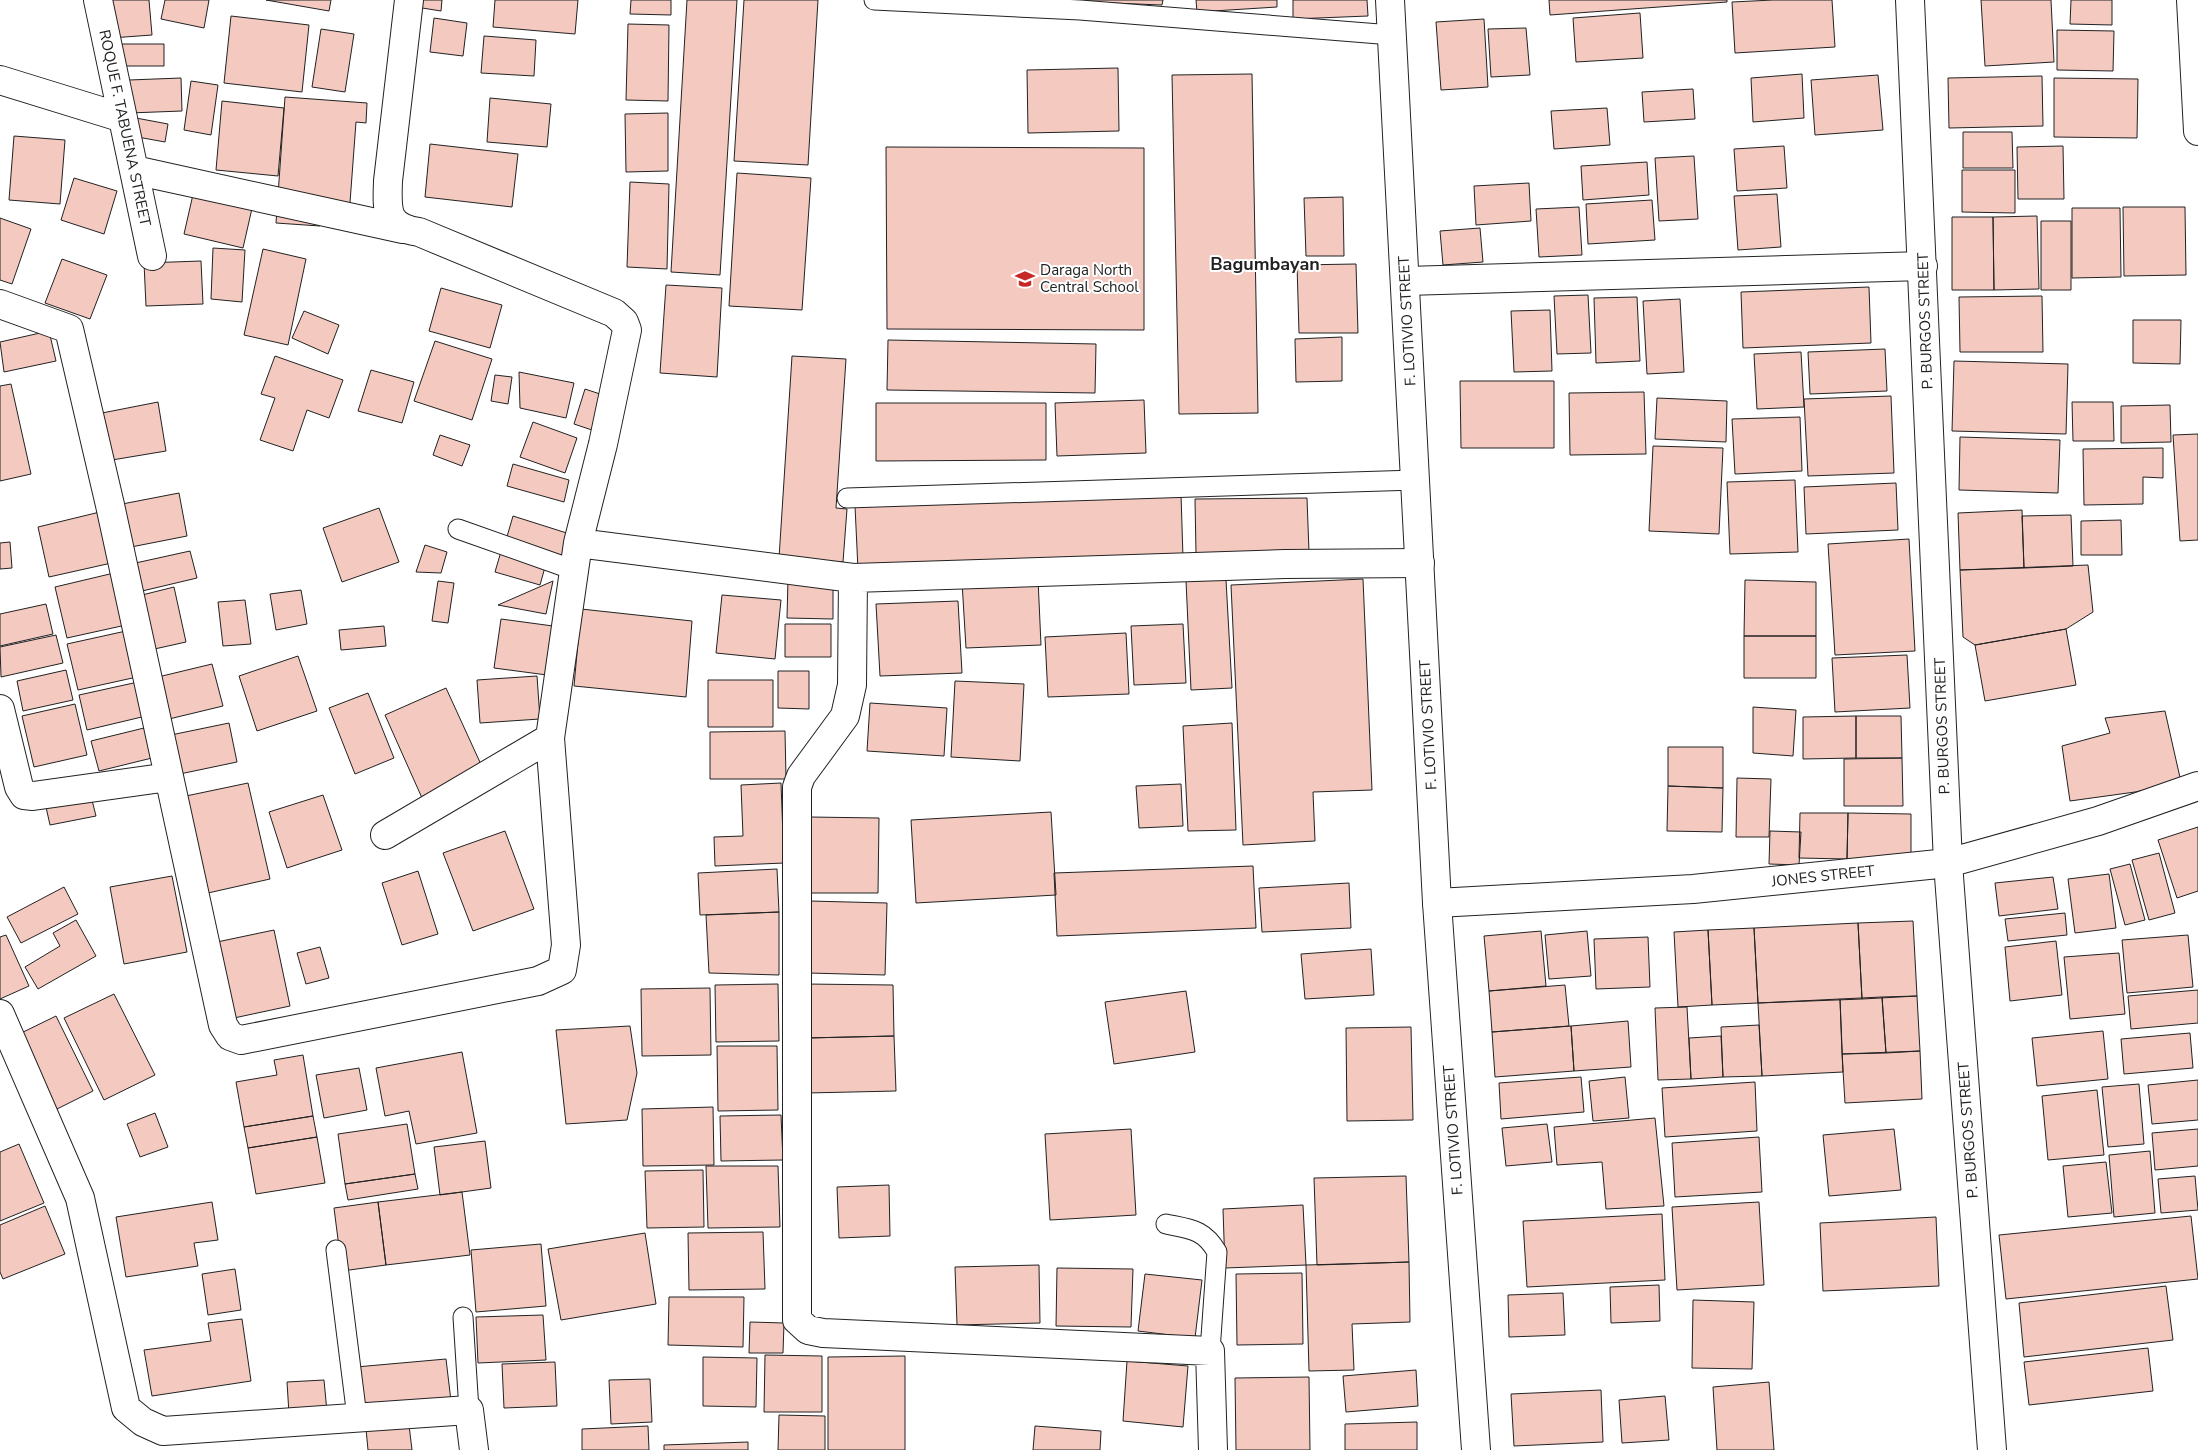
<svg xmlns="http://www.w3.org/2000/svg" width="2198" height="1450" viewBox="0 0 2198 1450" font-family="'Nunito Sans',sans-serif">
<rect width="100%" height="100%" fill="#fff"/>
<path fill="#f3c9c0" stroke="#222" d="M108 0H149L152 35 111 38Z
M165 0H209L204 28 161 19Z
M266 0H331L329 11Z
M416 0H442L441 11 416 7Z
M495 0H578L575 34 493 27Z
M631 0H671V15L630 14Z
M687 0H737L720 275 671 272Z
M744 0H818L808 165 734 161Z
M1036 0H1163L1162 5Z
M1196 0H1277V7L1197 12Z
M1293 0H1367L1368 16 1293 19Z
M1549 0H1727V2L1550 15Z
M1773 0H1832L1835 47 1735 53 1732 2Z
M1981 0H2051L2054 62 1985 66Z
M2071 0H2112V25L2070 24Z
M1640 13 1643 58 1576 62 1573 18Z
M231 16 309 25 302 92 224 83Z
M434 18 467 23 463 56 430 52Z
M1484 19 1488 87 1441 90 1436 22Z
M628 24 669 25 668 101 626 100Z
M1526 28 1530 75 1491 77 1488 29Z
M321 29 354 34 345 92 312 87Z
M2057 30 2114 31 2113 71 2057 70Z
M484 36 536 40 534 76 481 73Z
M99 44H164V66H99Z
M1118 68 1119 131 1028 133 1027 70Z
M1252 74 1258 413 1179 414 1172 75Z
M1802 74 1804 118 1753 122 1751 78Z
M1878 75 1883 130 1815 135 1811 80Z
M2042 76 2043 126 1949 128 1948 78Z
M181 78 182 111 129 113V80Z
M2054 78 2138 79 2137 138 2054 137Z
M191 81 218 85 211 135 184 130Z
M1693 89 1695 119 1644 122 1642 92Z
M285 97 367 103 366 123 356 122 349 216 321 214 320 226 276 223Z
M490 98 551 104 547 147 487 142Z
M222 101 284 108 278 176 216 170Z
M1607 108 1610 145 1554 149 1551 111Z
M668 113V171L626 172 625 114Z
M136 118 168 124 165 142 132 136Z
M1963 132H2012L2013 168H1963Z
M14 136 65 140 60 204 9 200Z
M430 144 518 154 512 207 425 197Z
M1784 146 1787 188 1737 191 1734 149Z
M2063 146 2064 199H2018L2017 147Z
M886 147 1144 148V330L887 329Z
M1694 156 1698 219 1659 221 1655 158Z
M1647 162 1649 195 1583 200 1581 166Z
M1962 170H2015V213L1962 212Z
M737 173 811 178 802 310 729 306Z
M74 178 117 191 104 234 61 220Z
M630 182 669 184 667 269 627 267Z
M1529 183 1531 221 1476 225 1474 186Z
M194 190 253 204 243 248 184 234Z
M1777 194 1781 247 1738 250 1734 196Z
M1343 197 1344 256H1306L1304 198Z
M1652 200 1655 240 1588 244 1586 204Z
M1579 207 1582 255 1539 257 1536 209Z
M2123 207H2185L2186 275 2124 276Z
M2072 208H2120L2121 277 2072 278Z
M2037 216 2039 289 1994 290 1993 217Z
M1952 217H1993L1994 290H1952Z
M0 218 31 229 12 284 0 280Z
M2041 221H2071V290H2041Z
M1480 228 1483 262 1443 265 1440 231Z
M213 248 245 250 242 302 211 299Z
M263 249 306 259 288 345 244 335Z
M62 259 107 275 90 319 45 303Z
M201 261 203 304 146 306 144 263Z
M1356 264 1358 333H1299L1297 265Z
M666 285 722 288 717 377 660 373Z
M1869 287 1871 343 1743 348 1741 292Z
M441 288 502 305 490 348 429 331Z
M1588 295 1591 353 1557 354 1554 296Z
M2042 296 2043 352H1960L1959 297Z
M1637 297 1640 361 1596 363 1594 298Z
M1680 299 1684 372 1647 374 1643 301Z
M1550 310 1552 371 1514 372 1511 311Z
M304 311 339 325 328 354 292 338Z
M2133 320H2181L2180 364 2133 363Z
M49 331 56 361 4 372 0 342Z
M1342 337V381L1296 382 1295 339Z
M888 340 1096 344 1095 393 887 390Z
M435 341 492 359 472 420 414 401Z
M1885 349 1887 391 1810 394 1808 352Z
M1801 352 1804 407 1757 409 1754 354Z
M275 356 343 380 329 418 307 410 293 451 260 440 275 398 261 394Z
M792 356 846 359 836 508 847 509 843 562 779 558Z
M1954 361 2068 364 2066 434 1952 431Z
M371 370 414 382 402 423 358 411Z
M519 372 574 383 566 418 520 408Z
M495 375 512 377 508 404 491 401Z
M1460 381H1554V448H1461Z
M11 384 31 474 0 481V386Z
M585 389 603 395 592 430 574 424Z
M1644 392 1646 454 1570 455 1569 393Z
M1891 396 1894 473 1808 476 1804 399Z
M1657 398 1727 401 1726 442 1655 439Z
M1144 400 1146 453 1057 456 1055 403Z
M158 402 166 451 106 461 97 414Z
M2072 402H2113L2114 441H2073Z
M876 403H1046V460L876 461Z
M2170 405 2171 442 2121 443V406Z
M1800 417 1802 471 1735 474 1732 419Z
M533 422 577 438 565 473 520 457Z
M2198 434V540L2180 541 2173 435Z
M440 435 470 445 462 466 433 455Z
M1960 437 2060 440 2058 493 1959 490Z
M1653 446 1723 448 1719 534 1649 531Z
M2163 448V478L2143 477V504L2084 505 2083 449Z
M513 464 569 480 564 502 507 486Z
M1795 480 1798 552 1730 554 1727 482Z
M1896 483 1898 530 1806 534 1804 487Z
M179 493 187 536 126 548 117 505Z
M1181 494 1183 558 858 570 855 506Z
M1307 498 1309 552 1196 554 1195 499Z
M379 508 399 562 342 582 323 528Z
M2022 510 2024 568 1960 570 1958 513Z
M104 511 116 562 49 577 38 527Z
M2071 515 2073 566 2024 568 2022 516Z
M513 516 573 535 566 558 506 540Z
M2121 520 2122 555H2081V521Z
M1909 539 1915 651 1835 655 1828 544Z
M10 542 12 568 0 569V543Z
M425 545 447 552 441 573 416 572Z
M502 548 547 560 540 585 495 572Z
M190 551 197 578 138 592 131 564Z
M2088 565 2093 612 2066 629 1975 645 1963 637 1960 570Z
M114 573 126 625 67 638 55 587Z
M788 578H833V619L787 618Z
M1038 579 1041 645 966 648 962 582Z
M1363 579 1372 790 1313 792 1315 841 1243 845 1231 585Z
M1226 580 1232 688 1191 690 1186 581Z
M1745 580 1816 582V636H1744Z
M438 581 454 583 448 623 432 621Z
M553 581 546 614 498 605Z
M174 587 186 642 150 650 138 596Z
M301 590 307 624 276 630 270 594Z
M722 595 781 600 775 659 716 653Z
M245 600 251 644 223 646 218 602Z
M958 601 962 673 880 676 876 604Z
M46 604 53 634 0 646V614Z
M581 609 692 621 686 697 574 686Z
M501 619 553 626 547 675 494 668Z
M785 624H831V657H785Z
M1183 624 1186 683 1134 685 1131 626Z
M384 626 386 646 341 650 339 630Z
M2066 629 2076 685 1985 701 1975 645Z
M126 631 137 677 78 690 67 644Z
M1126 633 1129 694 1048 697 1045 637Z
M56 635 63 663 1 677 0 647Z
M1744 636H1816V678H1744Z
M1907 655 1910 708 1835 712 1832 658Z
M298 656 317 711 257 731 239 676Z
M212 664 223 706 169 719 158 677Z
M66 670 73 700 23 711 17 681Z
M778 671H809V709L778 708Z
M537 676 540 719 480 723 477 680Z
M708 680H773V727H708Z
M955 681 1024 684 1020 761 951 757Z
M138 682 146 716 87 730 79 695Z
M446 688 484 771 422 798 385 715Z
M368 693 394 758 355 774 329 708Z
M870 703 947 708 944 756 867 751Z
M75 704 87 755 34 767 22 716Z
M1753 707 1796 710 1793 756 1753 753Z
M2165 711 2181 782 2135 792 2070 801 2062 746 2110 733 2105 718Z
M1856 716H1901L1902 758H1856Z
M1856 716V758L1803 759V717Z
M229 723 237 762 175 775 166 736Z
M1232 723 1236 830 1188 831 1183 726Z
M144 728 152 758 99 771 91 741Z
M785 731 786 779H710V732Z
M1668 747H1723V788L1668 786Z
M1902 758 1903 806H1844V759Z
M1737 778 1771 779 1769 837H1736Z
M248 783 270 879 208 893 186 796Z
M781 783 784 863 715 866 714 837 743 836 741 785Z
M1181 784 1183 826 1139 828 1136 786Z
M1668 786 1723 788 1722 832 1667 831Z
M89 788 96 816 50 825 44 798Z
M323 795 342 850 287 868 269 812Z
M1051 812 1056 895 916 903 911 820Z
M1800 813H1848L1847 859 1799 858Z
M1848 813 1911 814V859H1847Z
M810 817 879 818 878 893H810Z
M2198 827V891L2177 898 2158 840Z
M505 831 534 909 473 931 443 853Z
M1770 831 1801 832 1799 865 1769 864Z
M2159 853 2175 913 2149 920 2132 860Z
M2130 864 2145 920 2125 925 2110 869Z
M1253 866 1256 928 1057 936 1054 873Z
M777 869 779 912 700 915 698 873Z
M418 871 438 934 402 945 382 883Z
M2109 874 2116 928 2075 933 2068 879Z
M172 876 187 952 124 964 110 887Z
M2053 877 2058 909 1999 916 1995 883Z
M1349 883 1351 928 1262 932 1259 888Z
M64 887 78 914 21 943 7 917Z
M810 901 887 903 885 975 808 973Z
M779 912V975L709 973 706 915Z
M2065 913 2067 935 2008 941 2005 919Z
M76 920 96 956 38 989 25 967 60 946 53 933Z
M1913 921 1917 996 1862 999 1858 923Z
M1858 923 1862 999 1758 1003 1754 928Z
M1754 928 1758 1003 1712 1005 1708 930Z
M274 930 290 1006 234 1018 217 942Z
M1708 930 1712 1005 1678 1007 1674 932Z
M1541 931 1546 986 1489 991 1484 936Z
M1587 931 1591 976 1549 979 1545 935Z
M6 935 29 986 0 999V937Z
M2188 935 2193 987 2127 993 2122 940Z
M1648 937 1650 987 1596 989 1594 939Z
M2056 941 2062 995 2010 1001 2005 947Z
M320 947 329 978 306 984 297 953Z
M1371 949 1374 995 1305 999 1301 954Z
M2119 953 2125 1014 2070 1019 2064 957Z
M778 984 779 1041 716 1042 715 985Z
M805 984 893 985 894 1036 806 1038Z
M1565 985 1569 1026 1492 1032 1489 991Z
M710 988 711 1055 642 1056 641 989Z
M2198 990V1023L2131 1029 2128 996Z
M1186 991 1195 1052 1114 1064 1105 1002Z
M114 994 155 1075 104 1100 64 1018Z
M1917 996 1920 1051 1886 1053 1882 997Z
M1882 997 1886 1053 1842 1054 1840 999Z
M1840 999 1843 1072 1762 1076 1758 1003Z
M1687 1007 1691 1079 1658 1080 1655 1008Z
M56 1016 93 1091 51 1112 13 1037Z
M1628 1021 1631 1067 1574 1071 1571 1026Z
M1759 1025 1762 1076 1723 1077 1721 1027Z
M630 1026 637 1073 627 1120 566 1124 556 1030Z
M1571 1026 1574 1071 1495 1077 1492 1032Z
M1411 1027 1413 1120 1347 1121 1346 1028Z
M2103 1031 2108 1079 2037 1086 2032 1038Z
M2190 1033 2193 1068 2124 1074 2121 1039Z
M894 1036 896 1091 807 1093 806 1038Z
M1721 1036 1723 1077 1691 1079 1689 1038Z
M717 1046H777L778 1110 718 1111Z
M1920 1051 1922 1099 1845 1103 1842 1054Z
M462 1052 477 1133 416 1144 409 1111 385 1116 376 1068Z
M303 1055 313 1116 244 1127 236 1082 277 1075 274 1060Z
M359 1068 367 1110 324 1118 316 1075Z
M1581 1077 1584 1112 1501 1119 1499 1083Z
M1625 1077 1629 1118 1593 1121 1589 1081Z
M2198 1080V1120L2152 1124 2148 1085Z
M1755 1082 1757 1131 1665 1137 1662 1088Z
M2139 1084 2144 1144 2108 1147 2102 1087Z
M2097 1090 2104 1155 2048 1160 2042 1096Z
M713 1107 714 1165 643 1166 642 1109Z
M155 1113 168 1147 140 1157 127 1124Z
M781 1115 783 1160 721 1161 720 1116Z
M313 1116 317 1137 248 1148 244 1127Z
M1655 1118 1664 1206 1606 1209 1602 1162 1557 1165 1554 1127Z
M407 1124 415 1174 345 1184 338 1134Z
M1547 1124 1552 1162 1506 1166 1502 1128Z
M1131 1129 1136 1215 1050 1220 1045 1134Z
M1894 1129 1901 1190 1829 1196 1823 1135Z
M2198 1129V1166L2155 1170 2152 1133Z
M317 1137 325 1183 256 1194 248 1148Z
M1759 1137 1762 1192 1675 1197 1672 1143Z
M485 1141 491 1188 440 1195 434 1147Z
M19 1144 44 1203 0 1221V1152Z
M2150 1151 2155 1213 2114 1217 2109 1155Z
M2106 1162 2112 1213 2068 1217 2063 1166Z
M706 1166H778L780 1227 708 1228Z
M703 1170 704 1227 647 1228 645 1171Z
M415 1174 418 1189 348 1200 345 1184Z
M1406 1176 1409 1262 1317 1265 1314 1178Z
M2195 1176 2198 1210 2161 1213 2158 1179Z
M889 1185 890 1236 839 1238 837 1187Z
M462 1192 470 1255 386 1265 378 1202Z
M212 1202 218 1240 194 1243 198 1266 126 1277 116 1217Z
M378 1202 386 1265 342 1271 334 1208Z
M1759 1202 1764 1285 1677 1290 1672 1207Z
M1303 1205 1306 1265 1225 1268 1223 1209Z
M45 1206 65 1254 3 1279 0 1272V1225Z
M1662 1214 1665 1280 1527 1287 1523 1221Z
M2191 1216 2198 1279 2006 1299 1999 1235Z
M1936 1217 1939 1286 1823 1291 1820 1223Z
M763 1232 765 1289 689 1290 688 1233Z
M645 1233 656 1304 561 1320 548 1249Z
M541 1244 546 1306 476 1312 471 1250Z
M1409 1262 1410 1322 1352 1324 1354 1370 1309 1371 1306 1265Z
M1039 1265 1040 1323 957 1325 955 1267Z
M1057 1268 1133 1269 1131 1327 1056 1326Z
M235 1269 241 1310 208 1315 202 1274Z
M1302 1273 1303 1344 1237 1345 1236 1274Z
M1145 1274 1202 1280 1195 1338 1138 1331Z
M1659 1285 1660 1321 1611 1323 1610 1287Z
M2166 1286 2173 1340 2024 1357 2019 1303Z
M1563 1293 1565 1335 1509 1337 1508 1295Z
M669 1297H744L743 1347 668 1345Z
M1693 1300 1754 1302 1752 1369 1692 1368Z
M543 1315 546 1360 478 1363 476 1317Z
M242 1319 251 1381 152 1396 144 1350 211 1341 208 1323Z
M750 1322 784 1323 783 1353H749Z
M2148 1348 2153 1391 2029 1405 2024 1362Z
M765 1355 822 1356V1412H764Z
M905 1356V1450H828V1357Z
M703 1357 757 1358 756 1407 703 1406Z
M446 1359 451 1401 359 1409 356 1367Z
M1127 1361 1188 1366 1183 1427 1123 1421Z
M555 1362 557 1406 504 1408 502 1364Z
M1416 1370 1418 1406 1346 1412 1343 1376Z
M1309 1377 1310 1450H1236L1235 1378Z
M650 1379 652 1422 611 1424 609 1380Z
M324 1380 327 1412 289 1414 287 1382Z
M1769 1382 1774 1450H1717L1713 1387Z
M1601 1390 1603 1442 1514 1446 1511 1394Z
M1665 1396 1669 1440 1622 1443 1619 1400Z
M779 1415 825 1416V1450H778Z
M1417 1422V1450H1345V1424Z
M409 1425 412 1450H368L366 1429Z
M648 1426 649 1450H582V1429Z
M1035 1426 1101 1431 1100 1450H1033Z
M748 1442V1450H664V1445Z"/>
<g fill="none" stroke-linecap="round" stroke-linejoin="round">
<defs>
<path id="lane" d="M874 0 1080 10 1392 35
M847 498 1416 480
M458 529 574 570
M1166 1224C1190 1229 1204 1229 1217 1252L1210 1351
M336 1250 357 1417
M463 1317 469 1410"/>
<path id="street" d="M98 0 152 256
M409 0 388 181C387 210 385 227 419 232L614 313 624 322 627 330 603 444 578 543
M1910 0 1948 863 1992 1450
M2191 0 2198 131
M0 80 123 118
M134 170 403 229
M1406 281 1923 266
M0 304 69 329 110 505 223 1025 230 1036 241 1040 538 981 562 970 566 945 550 738
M853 578 1285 564 1420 563
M0 709 19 787 24 795 33 796 169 777
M385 835 550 738 578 543 853 578 852 685 845 716 801 776 797 787V1320L808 1330 823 1333 1210 1351 1213 1450
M1437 903 1693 889 1948 863 2098 821 2198 786
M0 1014 80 1198 126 1408 143 1422 163 1431 469 1410 474 1450"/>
<path id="secondary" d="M1390 0 1437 903 1476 1450"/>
</defs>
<use href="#lane" stroke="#222" stroke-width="21"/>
<use href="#street" stroke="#222" stroke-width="30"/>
<use href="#secondary" stroke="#222" stroke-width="30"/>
<use href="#lane" stroke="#fff" stroke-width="19"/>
<use href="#street" stroke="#fff" stroke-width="28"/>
<use href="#secondary" stroke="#fff" stroke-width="28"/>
</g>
<defs>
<symbol id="school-bare" viewBox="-9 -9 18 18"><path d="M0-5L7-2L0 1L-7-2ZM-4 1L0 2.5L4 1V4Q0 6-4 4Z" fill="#c62828" stroke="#fff" stroke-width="2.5" paint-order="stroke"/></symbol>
</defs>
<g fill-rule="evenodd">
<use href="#school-bare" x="1011" y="265" width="28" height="28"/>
</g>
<g text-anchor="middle" stroke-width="4" stroke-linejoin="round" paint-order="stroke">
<g font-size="15" fill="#222" stroke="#fff">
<text transform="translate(125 128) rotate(78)" y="5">ROQUE F. TABUENA STREET</text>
<text transform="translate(1407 321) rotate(-93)" y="5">F. LOTIVIO STREET</text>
<text transform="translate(1925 321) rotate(-92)" y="5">P. BURGOS STREET</text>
<text transform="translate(1428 725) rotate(-93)" y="5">F. LOTIVIO STREET</text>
<text transform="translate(1942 726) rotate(-92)" y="5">P. BURGOS STREET</text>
<text transform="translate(1823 876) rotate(-6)" y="5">JONES STREET</text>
<text transform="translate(1453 1130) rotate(-94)" y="5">F. LOTIVIO STREET</text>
<text transform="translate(1968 1130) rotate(-94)" y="5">P. BURGOS STREET</text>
</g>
<g font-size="15" fill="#222" stroke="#fff" text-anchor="start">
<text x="1040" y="275">Daraga North<tspan x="1040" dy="17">Central School</tspan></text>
</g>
<g font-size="18" font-weight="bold" fill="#222" stroke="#fff">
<text x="1265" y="270">Bagumbayan</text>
</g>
</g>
</svg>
